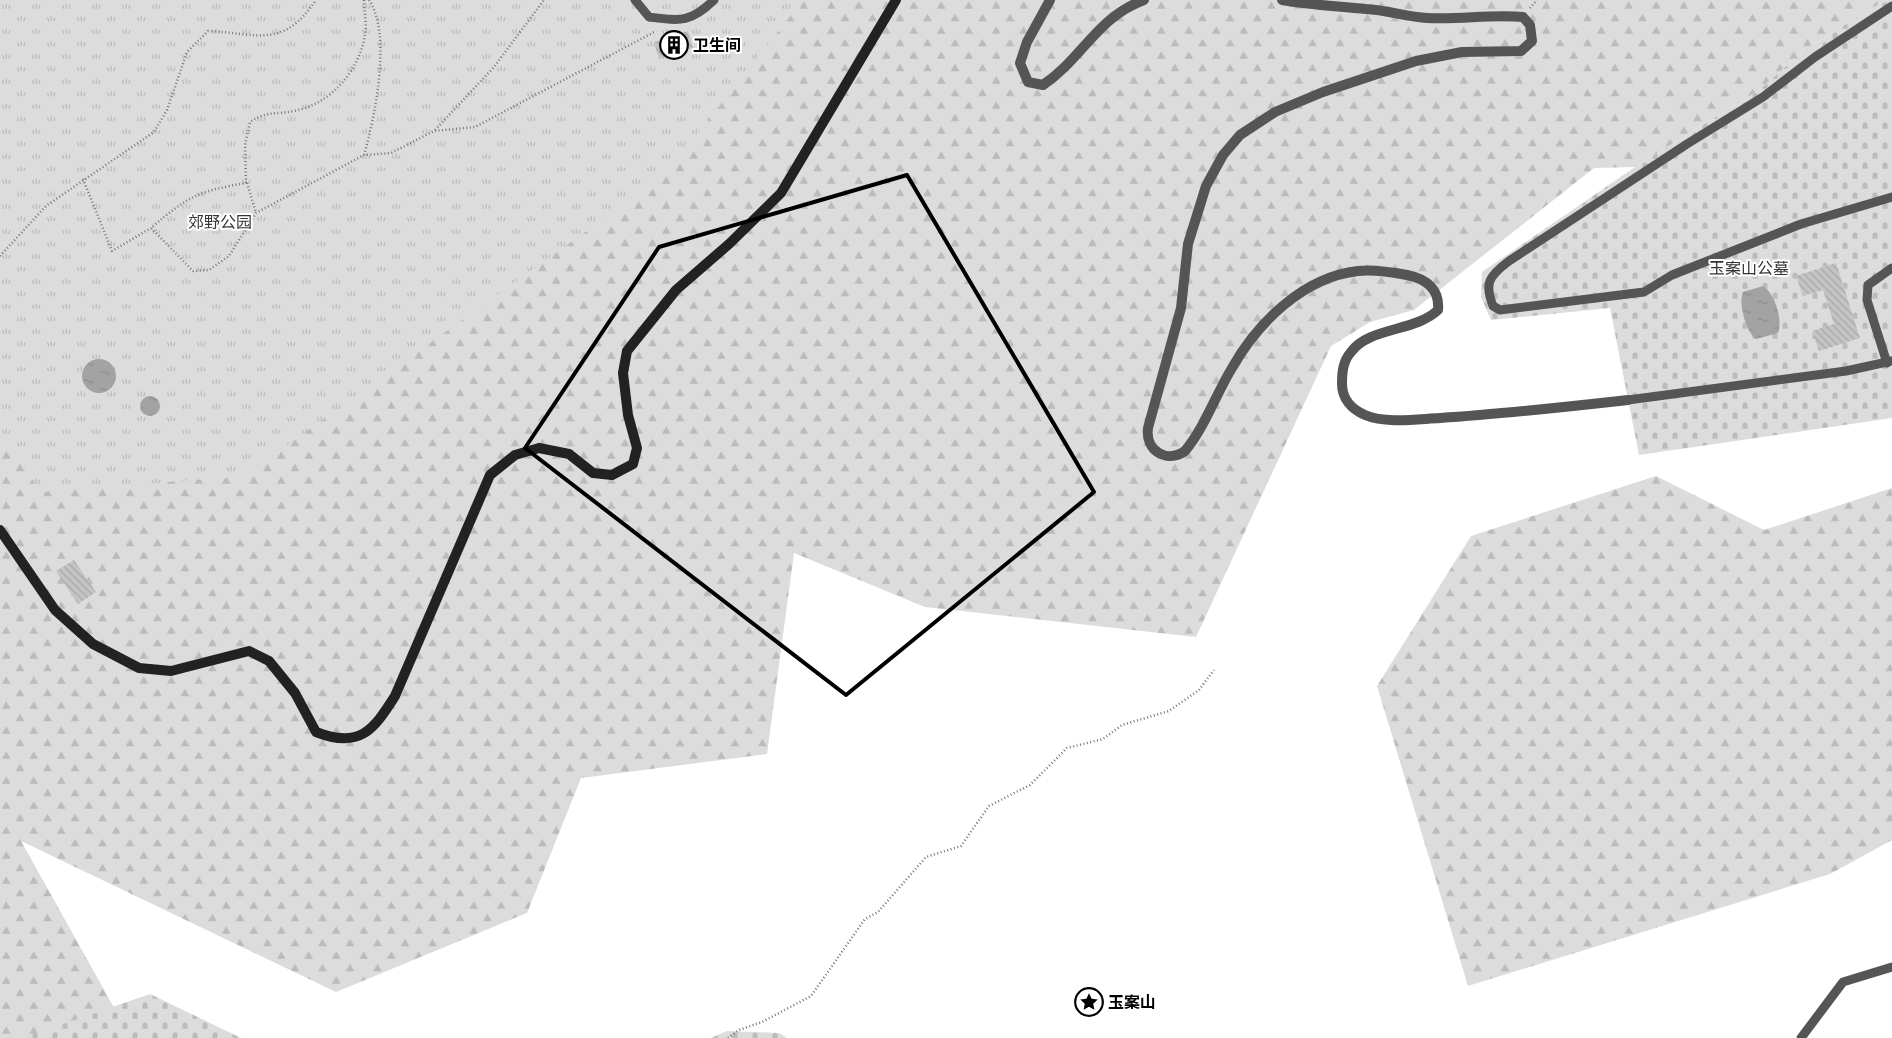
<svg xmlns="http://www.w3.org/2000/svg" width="1892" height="1038" viewBox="0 0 1892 1038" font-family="'Varela Round','Noto Sans SC',sans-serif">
<defs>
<pattern id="forest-firs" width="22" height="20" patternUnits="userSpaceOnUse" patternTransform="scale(1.25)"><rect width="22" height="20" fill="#dcdcdc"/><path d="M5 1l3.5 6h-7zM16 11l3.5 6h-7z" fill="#bbb"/></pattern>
<pattern id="cemetery-stones" width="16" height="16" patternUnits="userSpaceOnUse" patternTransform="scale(1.25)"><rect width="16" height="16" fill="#dcdcdc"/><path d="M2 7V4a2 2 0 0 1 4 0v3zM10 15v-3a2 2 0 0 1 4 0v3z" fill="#bbb"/></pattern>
<pattern id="park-tufts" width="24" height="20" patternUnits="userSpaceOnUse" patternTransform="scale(1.25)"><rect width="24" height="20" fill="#dcdcdc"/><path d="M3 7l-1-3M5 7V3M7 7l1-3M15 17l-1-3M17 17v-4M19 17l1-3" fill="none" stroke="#bbb"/></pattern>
<pattern id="water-ripples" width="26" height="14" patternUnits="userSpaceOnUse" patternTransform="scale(1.25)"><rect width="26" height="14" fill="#a3a3a3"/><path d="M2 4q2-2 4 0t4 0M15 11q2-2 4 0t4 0" fill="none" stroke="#8b8b8b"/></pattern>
<pattern id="building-back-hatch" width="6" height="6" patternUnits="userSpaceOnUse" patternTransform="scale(1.25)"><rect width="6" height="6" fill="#c4c4c4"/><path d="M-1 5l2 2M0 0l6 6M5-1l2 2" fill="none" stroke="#a7a7a7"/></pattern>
</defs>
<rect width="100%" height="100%" fill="#fff"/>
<path fill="url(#forest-firs)" d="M0 0H1886L1807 48 1758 91 1635 167 1594 168 1414 310 1370 322 1331 346 1196 637 925 607 794 553 767 754 581 778 527 913 336 992 21 841 131 1038H0Z
M1656 476 1764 530 1892 488V840L1830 874 1468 986 1377 686 1471 536Z"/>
<path fill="url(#cemetery-stones)" d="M1886 0H1892V418L1639 455 1610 308 1491 320 1481 297 1482 272 1635 167 1758 91 1807 48Z
M150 994 241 1038H22Z
M727 1031 779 1033 787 1038H711Z"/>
<path fill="url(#park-tufts)" d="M0 0H803L665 175 244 476 41 492 0 432Z"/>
<path fill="url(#water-ripples)" d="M1763 286C1775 294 1783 319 1778 333L1756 339C1746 332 1738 303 1743 292Z
M82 376a17 17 0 1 1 34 0a17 17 0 1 1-34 0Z
M140 406a10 10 0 1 1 20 0a10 10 0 1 1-20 0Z"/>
<path fill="url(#building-back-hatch)" d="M688 31 693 48 659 59 654 42Z
M1836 263 1860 338 1819 351 1812 331 1834 324 1823 290 1803 296 1796 276Z
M74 560 96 592 78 604 56 571Z"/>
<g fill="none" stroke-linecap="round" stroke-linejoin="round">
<path stroke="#777" stroke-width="2.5" stroke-dasharray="1 2.5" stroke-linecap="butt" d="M364 0C364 11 367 24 365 35 359 71 331 104 294 111 274 115 269 110 250 122L245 145 246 183C199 191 188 196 151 228L193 271 209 270 229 256 256 213 364 155 391 153 434 131 475 127 656 31
M1530 8 1537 0
M435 130 494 67 544 0
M364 155C375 117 392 34 369 0
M83 179 112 251 151 228
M247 183 256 213
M0 256 46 206 154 132 167 110 187 52 208 31C258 33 282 50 316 0
M728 1038 739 1030 762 1022 811 996 865 919 878 912 926 857 961 846 989 806 1030 785 1067 748 1103 739 1122 725 1169 711 1199 690 1214 670"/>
<path stroke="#555" stroke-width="9" d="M635 0 649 17C681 21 690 23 714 0
M1892 6 1815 57 1763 97 1687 144 1509 261C1489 276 1484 283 1493 306L1500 310 1644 292 1672 275 1801 224 1892 197
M1887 363 1867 300 1868 285 1892 268
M1628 400 1846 371 1892 361
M1801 1038 1843 982 1892 967"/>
<path stroke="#555" stroke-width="10" d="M1050 0 1027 42 1020 63 1028 82 1043 85C1082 59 1097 17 1144 0
M1282 0C1310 5 1338 6 1366 9 1387 10 1407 17 1427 18 1459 20 1491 14 1523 17L1530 25 1532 41 1521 51 1462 52 1416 61 1323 92 1275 112 1240 135 1223 155 1206 186 1188 244 1181 308 1148 428C1145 450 1166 464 1185 451 1205 427 1216 394 1232 368 1258 322 1304 277 1358 271 1374 269 1391 272 1407 275 1427 279 1440 290 1438 310 1415 332 1369 327 1351 352 1343 361 1342 372 1342 384 1342 398 1351 409 1365 415 1386 424 1418 419 1440 418 1503 414 1566 407 1628 400"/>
<path stroke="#222" stroke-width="10" d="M0 530 55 610 93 644 139 668 171 671 249 651 269 661 295 693 316 732C359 749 373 731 395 696L490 475 515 455 539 448 569 454 593 473 612 475 633 464 637 448 628 415 623 373 627 351 676 290 729 244 781 193 896 0"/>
</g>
<path fill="none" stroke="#000" stroke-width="4" stroke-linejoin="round" d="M907 175 1094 492 846 695 525 448 659 247Z"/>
<defs>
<symbol id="building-ring" viewBox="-11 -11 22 22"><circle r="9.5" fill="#fff" stroke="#000" stroke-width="1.5"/><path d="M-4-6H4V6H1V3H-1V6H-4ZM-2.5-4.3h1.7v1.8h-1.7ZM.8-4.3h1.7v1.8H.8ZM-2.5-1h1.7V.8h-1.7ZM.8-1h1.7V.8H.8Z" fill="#000"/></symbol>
<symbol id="sight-ring" viewBox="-11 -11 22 22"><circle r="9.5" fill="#fff" stroke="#000" stroke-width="1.5"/><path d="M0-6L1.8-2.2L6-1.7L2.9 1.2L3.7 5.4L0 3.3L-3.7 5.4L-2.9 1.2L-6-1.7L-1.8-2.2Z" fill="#000"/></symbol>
</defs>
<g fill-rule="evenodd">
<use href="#building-ring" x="658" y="29" width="32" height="32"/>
<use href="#sight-ring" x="1073" y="986" width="32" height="32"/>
</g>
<g text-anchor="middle" stroke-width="4" stroke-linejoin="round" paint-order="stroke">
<g font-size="16" font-weight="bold" fill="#000" stroke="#fff" text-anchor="start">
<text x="693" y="51">卫生间</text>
<text x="1108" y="1008">玉案山</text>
</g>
<g font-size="16" fill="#333" stroke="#fff">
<text x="220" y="228">郊野公园</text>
<text x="1749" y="274">玉案山公墓</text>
</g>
</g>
</svg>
